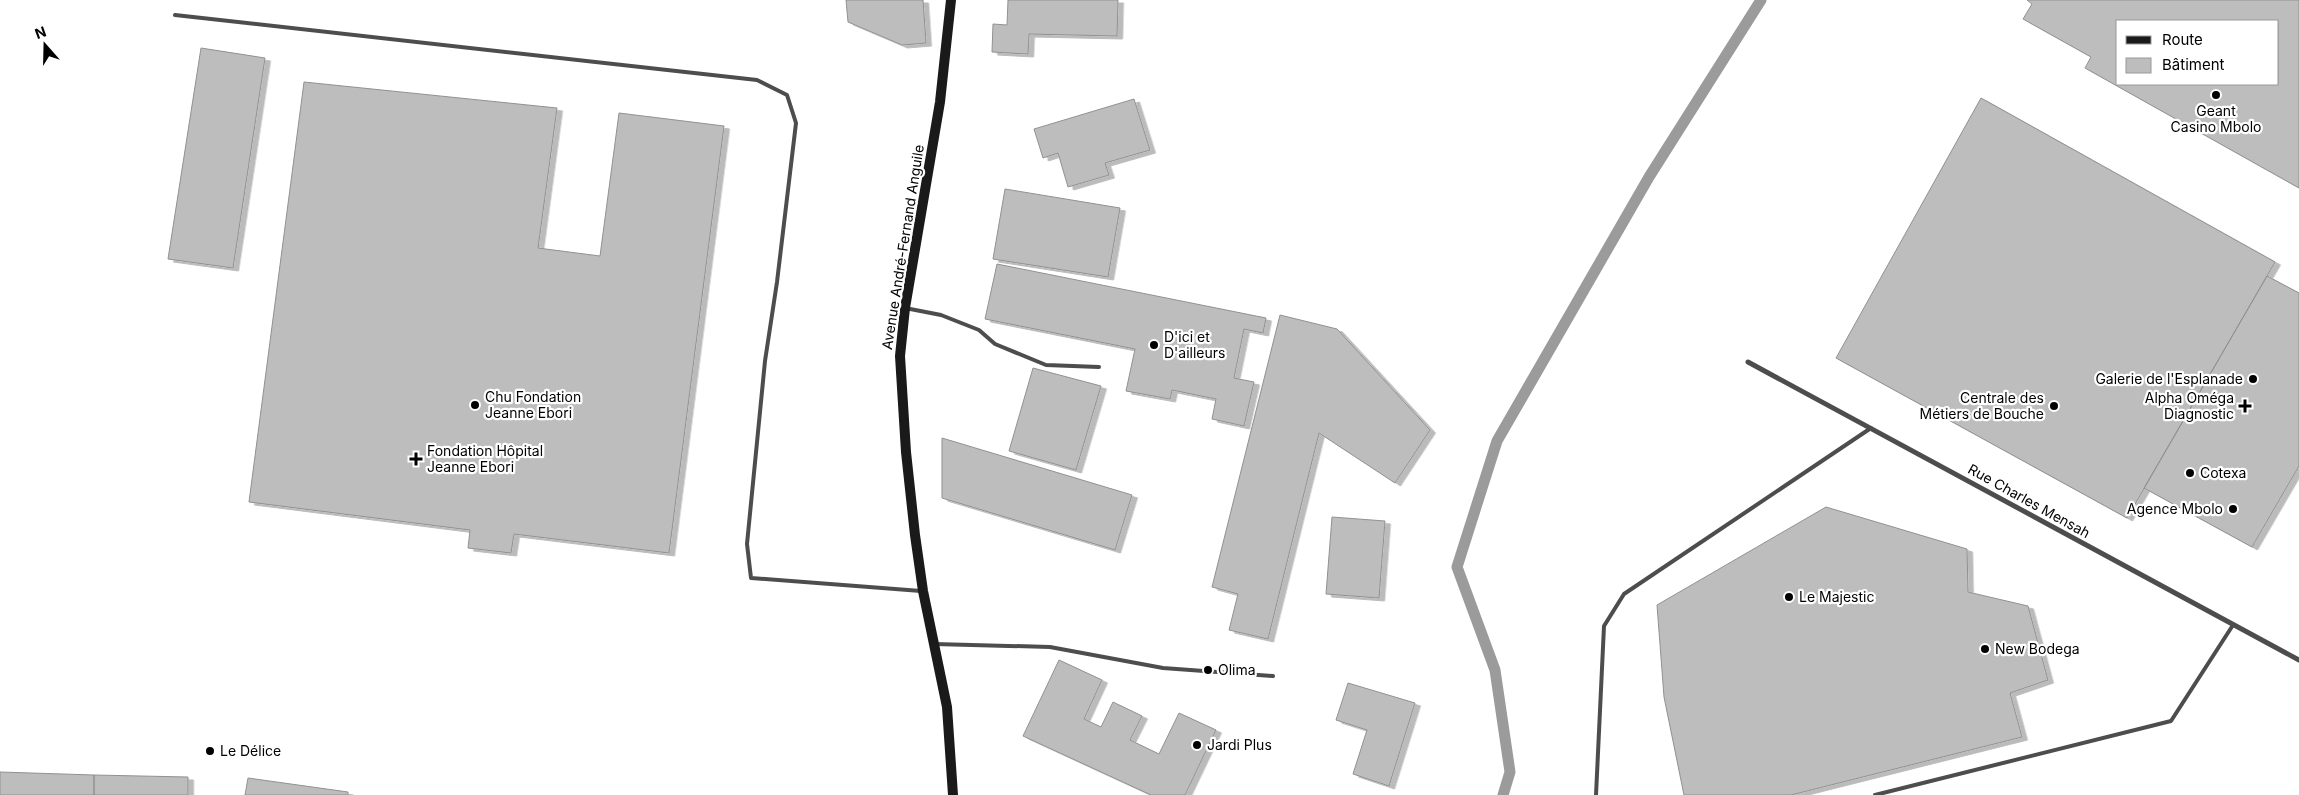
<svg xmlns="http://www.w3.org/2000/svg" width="2299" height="795" viewBox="0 0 2299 795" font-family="Inter,sans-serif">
<defs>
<filter id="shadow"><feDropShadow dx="5.5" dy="3" stdDeviation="0" flood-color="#0004"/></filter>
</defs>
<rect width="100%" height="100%" fill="#fff"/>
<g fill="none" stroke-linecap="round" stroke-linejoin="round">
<path stroke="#9b9b9b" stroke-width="11" d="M1503 795 1510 772 1495 670 1457 567 1497 441 1649 177 1761 0"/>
</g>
<path fill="#bdbdbd" stroke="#919191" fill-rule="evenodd" filter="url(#shadow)" d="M846 0H923L926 43 902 45 848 22Z
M1008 0H1118L1117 36 1029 34 1028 54 992 52 993 24 1007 25Z
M2027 0H2299V188L2085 68 2091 57 2023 19 2032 4ZM2118 21H2278V84H2118Z
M201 48 265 58 233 268 168 259Z
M304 82 557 108 538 248 600 256 619 113 724 126 669 553 514 534 511 553 468 548 470 530 249 502Z
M1981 98 2275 262 2127 518 1836 358Z
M1134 99 1150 150 1105 163 1109 175 1068 187 1058 153 1043 158 1034 129Z
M1005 189 1120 208 1108 277 993 259Z
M997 264 1266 318 1263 333 1244 329 1234 378 1254 382 1244 426 1212 419 1216 399 1172 390 1170 399 1126 391 1135 349 985 319Z
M2267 276 2299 293V466L2252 547 2144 488Z
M1280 315 1337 329 1430 430 1395 483 1319 433 1268 639 1229 630 1238 594 1212 587Z
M1033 368 1101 386 1076 470 1009 451Z
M942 438 1132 495 1115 550 942 498Z
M1826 507 1967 549 1968 592 2028 606 2048 680 2010 693 2022 737 1791 795H1684L1664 697 1657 605Z
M1332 517 1385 521 1379 598 1326 594Z
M1059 660 1102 680 1084 719 1101 727 1113 702 1142 716 1130 740 1159 754 1179 713 1216 730 1185 795H1151L1023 736Z
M1348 683 1415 703 1389 786 1353 774 1367 730 1336 720Z
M0 772 94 775V795H0Z
M94 775 188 777V795H94Z
M248 778 348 792V795H245Z"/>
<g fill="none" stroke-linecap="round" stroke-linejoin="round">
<path stroke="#4d4d4d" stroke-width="4" d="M175 15 757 80 787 95 796 123 777 282 765 361 747 544 751 578 921 591
M905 308 941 315 979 330 995 344 1046 365 1099 367
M934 644 1050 647 1163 668 1273 676
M1596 795 1604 626 1624 594 1871 428
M1875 795 2171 721 2233 625"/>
<path stroke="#4d4d4d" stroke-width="5" d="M1748 362 2299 660"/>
<path stroke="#1a1a1a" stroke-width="10" d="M951 0 940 102 905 308 900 356 906 452 915 535 923 591 947 707 953 795"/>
</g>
<g fill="#000" stroke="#fff" stroke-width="2">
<circle cx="2216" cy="95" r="5"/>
<circle cx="1154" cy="345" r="5"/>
<circle cx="2253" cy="379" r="5"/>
<circle cx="475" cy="405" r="5"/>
<circle cx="2054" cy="406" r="5"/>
<path d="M2242.5 398.5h5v5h5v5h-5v5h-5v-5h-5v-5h5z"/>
<path d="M413.5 451.5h5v5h5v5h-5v5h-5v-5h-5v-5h5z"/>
<circle cx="2190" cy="473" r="5"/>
<circle cx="2233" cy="509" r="5"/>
<circle cx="1789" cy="597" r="5"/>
<circle cx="1985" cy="649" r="5"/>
<circle cx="1208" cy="670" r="5"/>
<circle cx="1197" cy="745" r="5"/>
<circle cx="210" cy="751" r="5"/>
</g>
<g text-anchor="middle" stroke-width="4.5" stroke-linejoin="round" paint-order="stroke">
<g font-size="14" fill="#000" stroke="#fff" text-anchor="start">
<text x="2216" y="116" text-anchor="middle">Geant<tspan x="2216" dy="16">Casino Mbolo</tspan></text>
<text x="1164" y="342">D'ici et<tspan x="1164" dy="16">D'ailleurs</tspan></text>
<text x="2243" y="384" text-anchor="end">Galerie de l'Esplanade</text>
<text x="485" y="402">Chu Fondation<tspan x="485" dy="16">Jeanne Ebori</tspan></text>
<text x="2044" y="403" text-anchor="end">Centrale des<tspan x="2044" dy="16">Métiers de Bouche</tspan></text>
<text x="2234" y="403" text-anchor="end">Alpha Oméga<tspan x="2234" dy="16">Diagnostic</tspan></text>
<text x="427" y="456">Fondation Hôpital<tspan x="427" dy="16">Jeanne Ebori</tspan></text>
<text x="2200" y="478">Cotexa</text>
<text x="2223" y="514" text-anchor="end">Agence Mbolo</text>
<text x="1799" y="602">Le Majestic</text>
<text x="1995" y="654">New Bodega</text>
<text x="1218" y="675">Olima</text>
<text x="1207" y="750">Jardi Plus</text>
<text x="220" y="756">Le Délice</text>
</g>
<g font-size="14" fill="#000" stroke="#fff">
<text transform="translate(903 247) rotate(-81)" y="5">Avenue André-Fernand Anguile</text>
<text transform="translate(2029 501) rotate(29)" y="5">Rue Charles Mensah</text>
</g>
</g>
<rect x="2116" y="20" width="162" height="65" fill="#ffffff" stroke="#999999"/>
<rect x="2126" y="36" width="25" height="8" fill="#1a1a1a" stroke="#999999"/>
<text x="2162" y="45" font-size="15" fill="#000000">Route</text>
<rect x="2126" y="58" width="25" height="15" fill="#bdbdbd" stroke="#999999"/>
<text x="2162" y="70" font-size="15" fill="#000000">Bâtiment</text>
<g transform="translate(45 45) rotate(340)" stroke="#ffffff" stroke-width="4" paint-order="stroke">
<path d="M0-4L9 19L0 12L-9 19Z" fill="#000000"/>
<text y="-8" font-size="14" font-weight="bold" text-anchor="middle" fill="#000000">N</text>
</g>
</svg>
